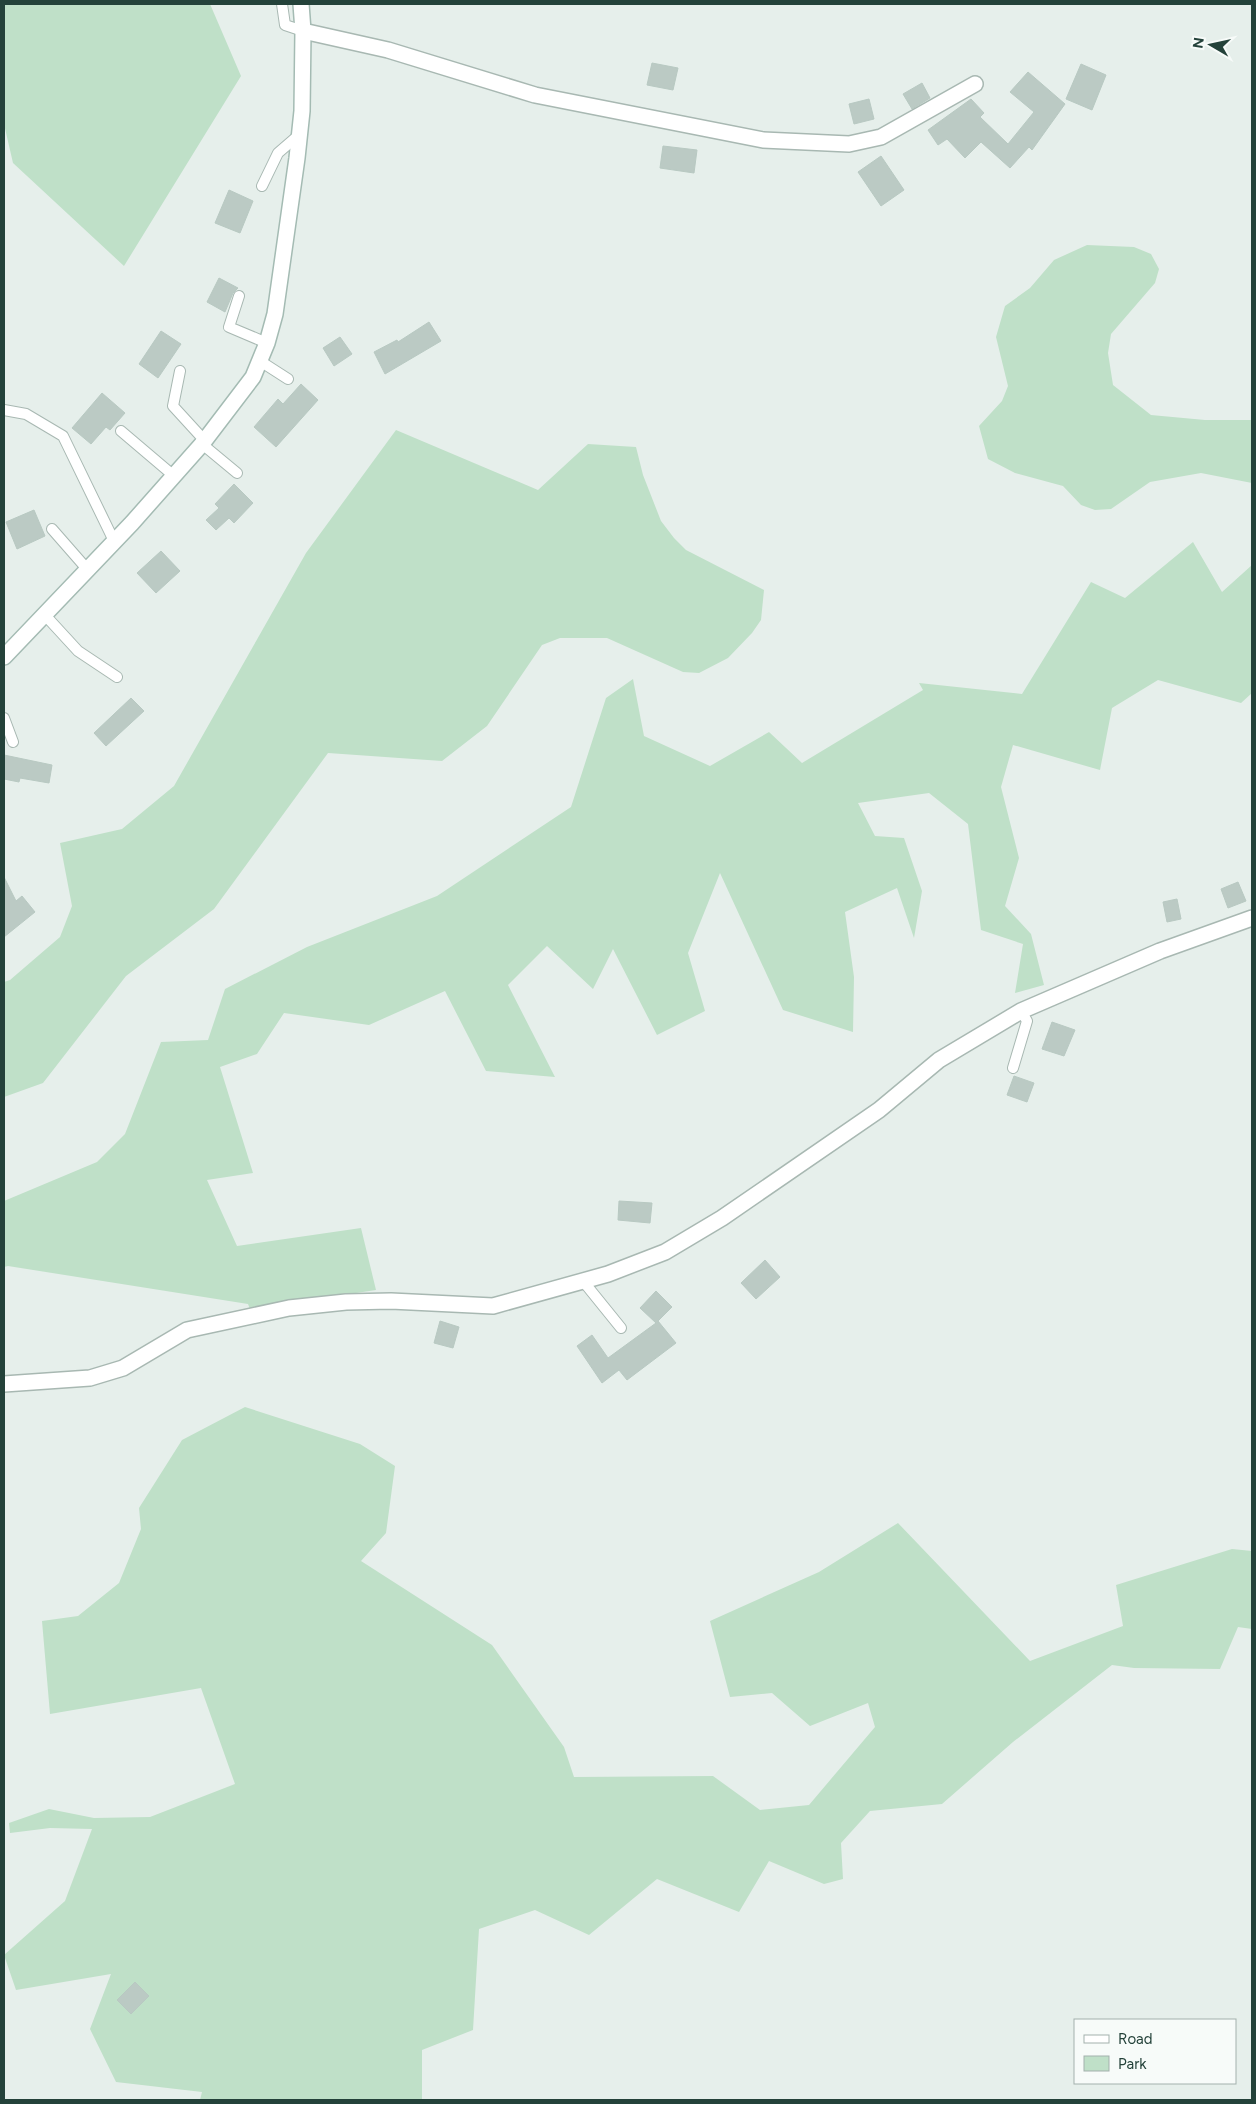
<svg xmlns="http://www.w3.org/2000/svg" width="1256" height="2104" viewBox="0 0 1256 2104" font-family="Figtree,sans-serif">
<rect width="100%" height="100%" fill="#e6efeb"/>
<path fill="#bfe0c8" d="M4 4H210L241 76 124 266 13 163 4 124Z
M1087 245 1134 247 1151 254 1159 269 1155 283 1111 334 1108 353 1113 385 1151 415 1205 420H1252V483L1201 473 1150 482 1111 509 1095 510 1081 505 1063 486 1015 473 988 459 979 426 1002 401 1008 386 996 337 1005 306 1030 288 1054 260Z
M396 430 538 490 588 444 636 447 643 475 661 521 674 538 686 550 764 590 761 620 752 633 728 658 699 673 683 672 607 638H560L542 645 487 726 442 761 328 753 214 909 126 976 43 1083 4 1097V982L10 980 60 937 72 906 60 843 122 829 174 786 306 553Z
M1193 542 1222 592 1252 565V693L1241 703 1158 680 1112 708 1100 770 1013 745 1001 787 1019 858 1005 906 1031 934 1044 985 1015 993 1023 944 981 930 968 824 929 793 858 803 875 836 904 838 922 891 914 938 897 888 845 912 854 977 853 1032 783 1010 720 873 688 953 705 1011 657 1035 613 949 593 989 547 946 508 985 555 1077 486 1071 445 991 369 1025 284 1013 257 1054 220 1067 253 1173 207 1180 237 1246 361 1228 376 1290 250 1309 248 1304 8 1266 4 1267V1201L97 1162 125 1134 161 1042 208 1040 225 989 307 947 437 896 571 807 606 698 633 679 644 736 710 766 769 732 802 763 923 690 919 683 1022 694 1091 582 1125 598Z
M245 1407 360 1444 395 1466 386 1533 361 1561 492 1645 564 1747 574 1777 713 1776 760 1810 809 1805 875 1727 868 1703 810 1726 772 1693 730 1697 710 1621 819 1572 898 1523 1030 1661 1123 1626 1116 1585 1232 1549 1252 1551V1629L1238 1627 1220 1669 1134 1668 1112 1665 1013 1742 942 1804 870 1811 841 1843 843 1879 824 1884 769 1861 739 1912 657 1879 589 1935 535 1910 479 1929 473 2030 422 2050V2100H200L202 2092 116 2082 90 2029 111 1974 16 1990 4 1955 65 1901 92 1829 50 1828 10 1833 9 1823 49 1809 94 1818 150 1817 235 1784 201 1688 50 1714 42 1621 78 1616 119 1583 141 1529 139 1508 182 1440Z"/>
<path fill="#bbcac4" stroke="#b8c9c2" d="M652 63 678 68 673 90 647 85Z
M1081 64 1106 75 1092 110 1066 99Z
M1028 72 1065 104 1032 150 1029 147 1010 168 981 142 965 158 947 139 938 145 928 130 971 99 984 113 980 117 1008 144 1034 112 1010 92Z
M922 83 930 98 912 109 903 94Z
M869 99 874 119 854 124 849 104Z
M663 146 697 150 694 173 660 168Z
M881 156 904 190 881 206 858 172Z
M229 190 253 201 240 233 215 223Z
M219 278 238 288 233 293 225 312 207 302Z
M429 322 441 341 385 374 374 352 397 340 398 342Z
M161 331 181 344 158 378 139 364Z
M340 337 352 354 334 366 323 348Z
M301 384 318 400 276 447 254 427 278 399 283 404Z
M102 393 125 413 110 430 106 427 91 444 72 428Z
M234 484 253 503 234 523 229 518 216 530 206 520 219 508 215 504Z
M34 510 45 536 17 549 6 522Z
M161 551 180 571 156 593 137 573Z
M131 698 144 711 106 746 94 733Z
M4 755 52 765 49 783 20 778 19 782 4 779Z
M4 877 16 901 22 896 35 912 4 937Z
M1238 882 1246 901 1228 908 1221 889Z
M1177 899 1181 919 1167 922 1163 902Z
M1052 1022 1075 1030 1064 1056 1042 1049Z
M1014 1076 1034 1083 1027 1102 1007 1095Z
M619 1201 652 1203 650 1223 618 1220Z
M765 1260 780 1277 756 1299 741 1283Z
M656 1291 672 1307 658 1321 676 1343 627 1380 619 1370 602 1383 577 1346 592 1335 608 1358 656 1323 640 1308Z
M440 1321 459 1327 453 1348 434 1343Z
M135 1982 149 1996 131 2014 117 2000Z"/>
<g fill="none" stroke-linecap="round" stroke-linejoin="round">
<defs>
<path id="lane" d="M282 4 285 25 303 31
M262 186 278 153 300 134
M239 296 229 327 267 343
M260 361 288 379
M180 371 173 406 205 441
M4 410 26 414 63 436 114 541
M121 431 174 476
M202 444 237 473
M52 529 87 569
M44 614 78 651 117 677
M4 718 13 742
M1013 1068 1027 1021 1021 1011
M583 1281 621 1328"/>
<path id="street" d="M303 31 388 50 535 95 763 140 849 144 881 137 975 84
M4 1384 90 1378 123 1368 187 1330 289 1308 346 1302 391 1301 493 1306 608 1274 665 1252 722 1218 879 1110 939 1060 1021 1011 1160 951 1252 918"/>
<path id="secondary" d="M4 657 132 523 202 444 253 377 267 343 275 314 297 158 302 111 303 31 301 4"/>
</defs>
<use href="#lane" stroke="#a8b8b2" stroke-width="12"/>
<use href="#street" stroke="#a8b8b2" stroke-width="18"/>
<use href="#secondary" stroke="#a4bbb3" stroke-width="18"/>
<use href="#lane" stroke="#fff" stroke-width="10"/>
<use href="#street" stroke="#fff" stroke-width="15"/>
<use href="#secondary" stroke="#fff" stroke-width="15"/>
</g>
<rect width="1256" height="2104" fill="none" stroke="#24423a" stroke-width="10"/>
<rect x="1074" y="2019" width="162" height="65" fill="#f7fbf9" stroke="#a3b1ad"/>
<rect x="1084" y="2035" width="25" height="8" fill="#ffffff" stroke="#a3b1ad"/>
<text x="1118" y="2044" font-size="15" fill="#24423a">Road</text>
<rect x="1084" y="2056" width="25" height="15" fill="#bfe0c8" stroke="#a3b1ad"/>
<text x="1118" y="2069" font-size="15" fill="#24423a">Park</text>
<g transform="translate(1211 45) rotate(279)" stroke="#f7fbf9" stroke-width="4" paint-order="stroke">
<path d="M0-4L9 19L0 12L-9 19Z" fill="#24423a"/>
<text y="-8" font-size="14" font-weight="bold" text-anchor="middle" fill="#24423a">N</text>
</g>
</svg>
